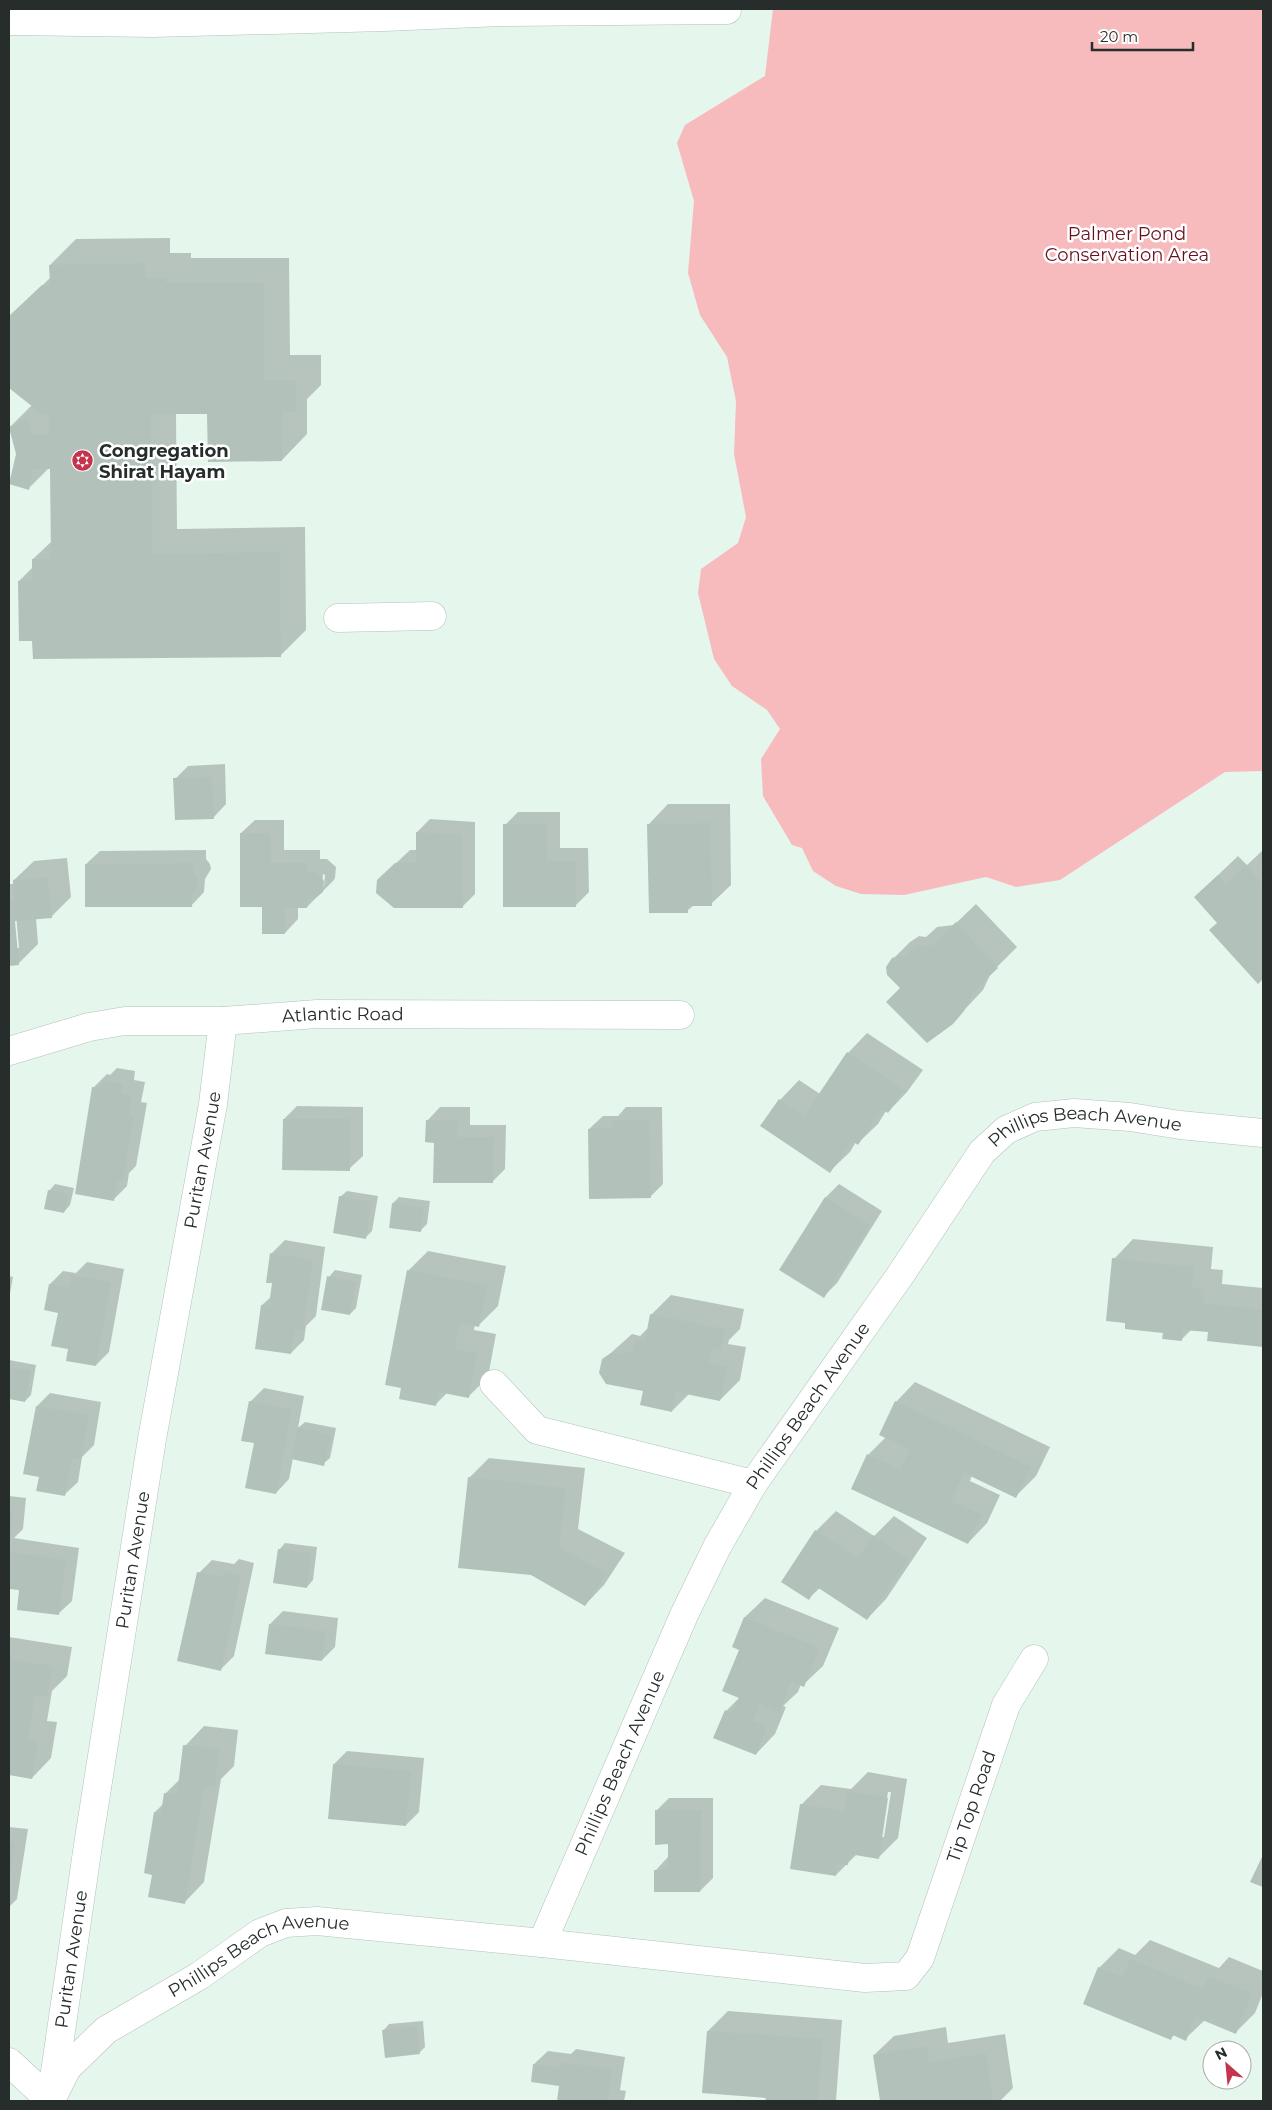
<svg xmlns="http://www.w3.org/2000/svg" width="1272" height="2110" viewBox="0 0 1272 2110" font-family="Montserrat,sans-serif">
<rect width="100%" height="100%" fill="#e5f6ed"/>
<path fill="#f7bbbd" d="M773 9H1263V771L1225 772 1060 880 1016 887 986 877 904 895 861 894 836 886 813 871 802 848 792 845 763 796 761 759 780 729 767 710 732 686 714 659 698 593 701 569 738 543 746 517 734 454 736 401 727 357 700 315 688 273 694 201 677 143 685 125 765 76Z"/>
<path fill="#0003" fill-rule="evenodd" d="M170 238V253H191V258H289L290 355H321V385L307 399V434L282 460 208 412 176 413 177 529 305 527 306 630 281 655 33 640 19 581 33 567V559L52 541 51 466 28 489 9 428 32 405 9 387V318L51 277 50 265 76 239Z
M225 764 226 804 213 818 175 779 188 766Z
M668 804H730L731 885 711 904 694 905 687 911 649 824Z
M518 812H560V848H588L589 892 575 906 505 825Z
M430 819 475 822V894L462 907 392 867 410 850H417V832Z
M255 820H284V850H320V859H327L336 867 335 878 333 881 307 907H298V919L285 933 263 906 241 833ZM323 874 325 875 324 886H322Z
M206 850V859L210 864 211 869 205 879 204 892 191 906 86 864 100 851Z
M1263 850V977L1258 982 1219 922 1195 897 1238 856 1247 865Z
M67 858 71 897 51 917 36 918 38 944 18 964H9V884H14V880L34 861ZM16 914 19 948H16L13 915Z
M976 904 1017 947 991 973 983 990 952 1023 901 988 890 962 910 942 919 936 926 937 937 927 954 925Z
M867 1033 923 1070 907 1092 888 1112 886 1111 878 1124 858 1143 856 1142 850 1152 830 1171 780 1100 799 1080 820 1094 848 1053Z
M117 1068 135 1071 134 1080 145 1082 141 1102 147 1103 136 1166 129 1173 127 1186 114 1199 94 1087 107 1074 110 1075Z
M297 1106 363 1107V1156L349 1169 284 1119Z
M440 1107H470V1125H506L505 1169 492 1182 435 1141 427 1121Z
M626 1107H662L663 1184 650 1197 589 1129 603 1116H618Z
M55 1184 74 1188 70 1205 64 1212 49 1191Z
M839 1184 882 1211 837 1283 824 1296 781 1269 826 1197Z
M347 1191 378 1196 372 1231 366 1237 340 1197Z
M399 1197 430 1201 427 1224 421 1230 393 1203Z
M1133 1239 1213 1247 1211 1269 1223 1270 1222 1284 1263 1288V1345L1208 1339 1209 1331 1192 1329 1181 1340 1164 1332 1114 1259Z
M285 1240 325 1247 316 1316 306 1326 304 1340 291 1353 262 1305 272 1296 274 1282 272 1253Z
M428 1251 506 1266 498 1306 478 1326 475 1325 474 1330 496 1334 488 1377 468 1397 447 1393 435 1405 408 1271Z
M87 1262 124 1269 109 1352 96 1365 69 1348 50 1284 63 1271 76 1273Z
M335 1270 362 1275 356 1308 350 1314 329 1277Z
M9 1276 13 1277 9 1299Z
M671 1295 744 1309 740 1329 729 1340 728 1344 746 1347 740 1380 720 1400 689 1394 672 1411 603 1360 632 1334 640 1336 649 1327 651 1315Z
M9 1360 36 1365 31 1395 25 1401 9 1398Z
M915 1382 1050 1447 1036 1476 1016 1496 972 1475 970 1481 1000 1495 987 1523 968 1543 852 1488 869 1454 886 1437 896 1402Z
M264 1388 304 1396 298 1428 305 1422 336 1428 330 1458 323 1464 293 1458 289 1479 276 1493 255 1442 250 1402Z
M50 1393 101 1402 94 1445 82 1457 78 1482 64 1495 40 1476 37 1406Z
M489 1458 585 1468 578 1529 625 1553 604 1585 585 1605 470 1477Z
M9 1496 26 1498 23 1529 14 1538 79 1548 72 1601 58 1614 20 1589 9 1588Z
M836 1511 874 1536 894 1516 927 1538 886 1599 867 1619 820 1588 809 1598 783 1581 816 1531Z
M285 1543 317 1547 313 1580 307 1587 279 1550Z
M239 1559 254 1563 234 1656 221 1669 199 1573 212 1560 234 1564Z
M765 1598 839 1628 823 1666 803 1685 801 1684 798 1692 783 1706 786 1707 775 1734 756 1754 726 1711 740 1697V1649L734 1646 745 1617Z
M283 1611 338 1618 335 1647 322 1660 270 1624Z
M9 1637 72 1647 67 1676 52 1691 47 1721 57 1722 51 1758 32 1778 9 1774Z
M204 1726 238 1730 234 1766 221 1779 204 1882 185 1902 153 1874 145 1872 155 1812 164 1803 165 1794 180 1779 185 1746Z
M347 1751 424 1758 419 1812 406 1825 334 1764Z
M868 1772 907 1779 898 1838 878 1858 857 1854 836 1875 801 1805 821 1785 851 1789ZM888 1792H891L884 1837H881Z
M669 1798H713V1878L700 1891 655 1871 668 1857 670 1843 656 1811Z
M9 1827 28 1829 17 1899 9 1907Z
M1150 1940 1219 1968 1229 1957 1263 1971V1993L1255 2013 1235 2033 1205 2020 1185 2039 1175 2034 1170 2039 1099 1968 1119 1948 1135 1955Z
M728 2011 842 2020 836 2101H767V2097L708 2031Z
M423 2021 425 2047 419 2053 383 2031 389 2024Z
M946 2027 948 2043 1005 2034 1013 2088 1000 2101H881L874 2055 894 2036Z
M576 2049 625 2057 620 2090 626 2091 624 2101H558L561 2085 532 2081 534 2064 548 2051 571 2054Z"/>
<path fill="#b2c2ba" d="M145 263V278H166V283H264V380H296V412H282V461L208 462 207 414H151L152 554 280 552 281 657 33 659 32 641H19L18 581 32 580V559H51L50 469H33L29 490 9 484 16 454 9 427 27 418 33 435H49V415H43L9 388V316L42 285H50L49 265Z
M212 777 214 819 175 820 173 778Z
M710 823 712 906H688V913H649L647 824Z
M503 824H547V861H576V907H503Z
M416 832 462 835 463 908H394L376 893 377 880 395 863H416Z
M240 833H271V863H307V872H314L320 875 324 881 323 892 314 899H308L307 908H285V934H262V907H240Z
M193 863V872L197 877 198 884 192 894V907H85V864Z
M1246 865 1263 884V979L1258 984 1209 930 1217 923 1194 897 1218 875 1226 884Z
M48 877 52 918 15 921 19 965 9 966V901H14L13 880Z
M956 922 998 968 973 992 964 1011 953 1024 927 1043 886 1002 900 988 887 975 886 967 892 958 898 956H905L916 946 933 945Z
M847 1052 904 1090 888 1113 882 1109 858 1145 852 1141 830 1173 760 1126 779 1099 804 1116Z
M102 1081 123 1084 121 1093 132 1095 129 1115 134 1116 123 1181 118 1180 114 1201 75 1194 92 1087 100 1088Z
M283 1119H350V1171L282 1170Z
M426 1120H458L457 1137H493V1183H433L434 1143 425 1142Z
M612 1120H649L651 1198 589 1199 588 1129 612 1128Z
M48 1190 68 1194 64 1213 44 1209Z
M339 1196 372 1202 366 1239 333 1233Z
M825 1197 870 1225 824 1298 779 1270Z
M392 1203 424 1207 421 1232 389 1228Z
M270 1253 313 1260 303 1331 295 1330 291 1354 255 1349 261 1305 269 1306 272 1283H266Z
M1112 1258 1194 1267 1192 1288 1204 1290 1203 1303 1263 1310V1347L1207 1341 1208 1332 1183 1330 1182 1341 1162 1339 1163 1333 1125 1329V1323L1106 1321Z
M407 1270 487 1286 479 1327 460 1323 455 1349 477 1353 469 1398 438 1392 436 1406 399 1399 401 1388 385 1385Z
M72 1275 111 1282 96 1366 66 1361 68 1349 51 1346 58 1313 44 1310 49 1284 70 1287Z
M327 1276 356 1282 350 1315 321 1310Z
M650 1314 725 1329 721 1350 712 1348 709 1363 727 1367 720 1401 676 1392 672 1412 640 1405 643 1391 606 1384 599 1373 602 1359 611 1353 623 1355 624 1351 632 1352 635 1339 645 1341Z
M9 1367 31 1371 25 1402 9 1399Z
M249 1401 292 1409 276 1494 245 1488 254 1443 241 1441Z
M895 1401 1031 1467 1016 1498 964 1473 951 1501 982 1515 968 1544 851 1489 867 1454 900 1469 910 1449 879 1435Z
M36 1406 89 1415 81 1460 72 1458 65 1496 36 1491 39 1477 23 1474Z
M298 1427 331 1435 324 1466 291 1459Z
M468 1477 566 1488 559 1548 607 1573 585 1606 531 1575 458 1568Z
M9 1510 13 1511 10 1543H9Z
M815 1530 858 1558 873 1535 908 1559 867 1620 817 1587 809 1600 781 1582Z
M278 1549 311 1553 307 1588 273 1583Z
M9 1552 66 1560 59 1615 17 1610 19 1590 9 1589Z
M197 1572 224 1577 225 1572 241 1576 221 1671 177 1661Z
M744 1617 820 1648 804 1687 791 1682 779 1713 760 1704 753 1721 767 1727 756 1755 713 1738 725 1710 732 1714 739 1698 722 1691 739 1650 732 1647Z
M269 1624 326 1631 322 1661 265 1654Z
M9 1659 53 1666 47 1697 35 1696 28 1740 38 1741 32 1779 9 1775Z
M183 1745 219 1749 215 1787 204 1786 185 1904 148 1897 152 1875 144 1873 154 1812 161 1813 164 1793 177 1795Z
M333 1764 411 1771 406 1826 328 1819Z
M847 1791 888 1798 879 1859 849 1854 848 1865 837 1864 836 1876 790 1869 800 1804 844 1811Z
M655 1810H701L700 1892H654V1870H668V1844L655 1845Z
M9 1841 15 1842 10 1877 9 1876Z
M1263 1855V1887L1250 1882Z
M1130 1959 1203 1989 1209 1976 1252 1993 1236 2034 1195 2017 1186 2041 1173 2035 1171 2040 1083 2004 1098 1967 1122 1977Z
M417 2026 420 2054 385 2058 382 2030Z
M707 2031 823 2039 818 2101H765L766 2098 702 2093Z
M927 2046 929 2062 986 2053 993 2101H880L873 2055Z
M562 2062 612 2070 608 2101H557L559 2086 531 2082 533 2064 561 2068Z"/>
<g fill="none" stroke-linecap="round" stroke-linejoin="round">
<defs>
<g id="minor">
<path d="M9 21 153 23 385 17 501 12 727 10"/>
<path d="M338 618 432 616"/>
<path id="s1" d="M9 1051 89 1027 125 1021H223L317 1014 680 1015"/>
<path d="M494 1384 537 1430 753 1484"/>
<path id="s2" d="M542 1943 684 1615 717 1547 753 1484 899 1277 982 1152 1006 1130 1035 1117 1074 1113 1130 1117 1180 1125 1263 1133"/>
<path d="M9 2062 51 2101"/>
<path id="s3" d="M53 2086 88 1845 152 1439 213 1104 223 1021"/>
<path id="s4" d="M51 2100 67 2068 106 2030 199 1976 260 1933 286 1923 317 1921 542 1943 865 1978 906 1976 920 1958 1006 1705 1034 1659"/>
</g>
</defs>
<use href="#minor" stroke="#b2c2ba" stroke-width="29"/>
<use href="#minor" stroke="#fff" stroke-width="28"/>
</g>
<defs>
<symbol id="synagogue-disc" viewBox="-11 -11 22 22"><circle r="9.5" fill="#c4344d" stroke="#fefffe"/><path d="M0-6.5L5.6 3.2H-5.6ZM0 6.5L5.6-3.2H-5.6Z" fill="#fff"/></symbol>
</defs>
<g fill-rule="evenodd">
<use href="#synagogue-disc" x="70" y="448" width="25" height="25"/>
</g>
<g text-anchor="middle" stroke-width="5" stroke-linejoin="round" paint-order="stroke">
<g font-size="18" fill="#691123" stroke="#fefffe">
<text x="1127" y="240">Palmer Pond<tspan x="1127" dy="21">Conservation Area</tspan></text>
</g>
<g font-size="18" font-weight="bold" fill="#262d2a" stroke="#fefffe" text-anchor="start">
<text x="99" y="457">Congregation<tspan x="99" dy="21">Shirat Hayam</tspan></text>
</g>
<g font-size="18" fill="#262d2a" stroke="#fefffe">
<text dy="6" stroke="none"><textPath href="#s1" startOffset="338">Atlantic Road</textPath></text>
<text dy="6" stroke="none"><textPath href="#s2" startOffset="1021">Phillips Beach Avenue</textPath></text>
<text dy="6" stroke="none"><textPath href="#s3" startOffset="938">Puritan Avenue</textPath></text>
<text dy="6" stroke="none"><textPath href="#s2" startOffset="601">Phillips Beach Avenue</textPath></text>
<text dy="6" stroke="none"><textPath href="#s3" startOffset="532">Puritan Avenue</textPath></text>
<text dy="6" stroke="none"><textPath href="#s2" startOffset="196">Phillips Beach Avenue</textPath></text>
<text dy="6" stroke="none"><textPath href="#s4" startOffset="1106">Tip Top Road</textPath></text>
<text dy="6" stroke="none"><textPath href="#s3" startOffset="128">Puritan Avenue</textPath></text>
<text dy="6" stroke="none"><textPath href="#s4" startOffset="264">Phillips Beach Avenue</textPath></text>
</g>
</g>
<rect width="1272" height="2110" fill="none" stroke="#262d2a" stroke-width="20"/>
<g transform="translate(1227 2065) rotate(333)"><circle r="24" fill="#fefffe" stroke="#a8aba9"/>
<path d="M0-4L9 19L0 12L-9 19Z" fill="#c4344d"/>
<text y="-8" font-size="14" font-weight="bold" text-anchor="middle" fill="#262d2a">N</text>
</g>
<path d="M1092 42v8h101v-8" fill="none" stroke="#262d2a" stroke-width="2.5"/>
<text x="1100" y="42" font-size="15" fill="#262d2a" stroke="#fefffe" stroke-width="4" paint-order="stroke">20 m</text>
</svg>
